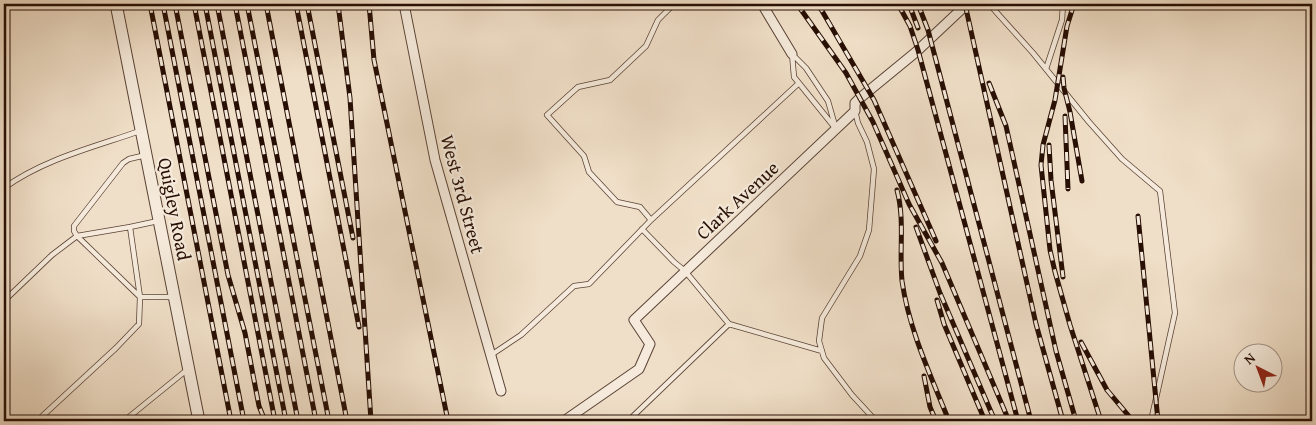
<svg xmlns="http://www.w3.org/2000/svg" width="1316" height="425" viewBox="0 0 1316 425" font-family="'Gentium Book Plus',serif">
<rect width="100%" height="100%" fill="#f0dfc8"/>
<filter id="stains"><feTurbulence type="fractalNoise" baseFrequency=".004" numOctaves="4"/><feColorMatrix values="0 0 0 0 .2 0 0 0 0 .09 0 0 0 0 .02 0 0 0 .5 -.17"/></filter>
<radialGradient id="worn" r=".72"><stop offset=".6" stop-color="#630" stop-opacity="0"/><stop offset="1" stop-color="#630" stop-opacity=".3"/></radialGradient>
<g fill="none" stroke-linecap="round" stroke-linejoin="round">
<defs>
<path id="service" d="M989 4 1033 53 1089 122 1122 159 1160 191 1175 313 1151 421
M792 54 806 68 828 101 836 129 794 77Z
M1046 69 1062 20 1063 4
M855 111 858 123 867 142 874 169 869 230 860 256 822 318 819 341 824 358 852 395 876 421
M4 188C44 159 94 147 140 131
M651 220 640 207 617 202 589 172 584 156 547 115 578 87 610 80 646 46 658 20 674 4
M158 221 130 227 140 297H173
M642 229 674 262 685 271 729 324
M4 301 52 255 77 236 130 227
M491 355 521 335 574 286 589 284 651 220 799 83
M37 421 116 348 139 324 140 297 77 236 74 231V226L123 163 129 159 146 155
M124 421 188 369
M628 421 729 324 822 351"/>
<path id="minor" d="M404 4 435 160 501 391
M762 4 792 54
M564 421 639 369 650 344 634 320 855 111V103L860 98 916 52 967 4"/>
<path id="tertiary" d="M116 4 199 421"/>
</defs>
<use href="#service" stroke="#594235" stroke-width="6"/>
<use href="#minor" stroke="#594235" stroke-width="11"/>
<use href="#tertiary" stroke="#594235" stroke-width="13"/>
<use href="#service" stroke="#f5eadb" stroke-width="4.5"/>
<use href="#minor" stroke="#f5eadb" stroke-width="9"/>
<use href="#tertiary" stroke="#f5eadb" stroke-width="11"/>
<defs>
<path id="rail" d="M150 4 231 421
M163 4 244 421
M175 4 228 275 245 333 259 406 265 421
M194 4 275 421
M205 4 286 421
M217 4 298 421
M235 4 316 421
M247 4 329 421
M266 4 347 421
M296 4 359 327
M307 4 353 238
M338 4 350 98 371 421
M369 4 374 60 448 421
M797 4 846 73 873 122 909 204 942 263 1009 421
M818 4 874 100 936 241
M898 4 910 26 918 50 1018 421
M909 4 918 28
M918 4 928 30 1031 421
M965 4 1036 324 1063 421
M1074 4 1067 26 1055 100 1043 145 1041 165 1050 250 1055 272 1070 325 1101 421
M1063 77 1064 88 1070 112 1082 181
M989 83 1006 126 1056 351 1076 421
M1065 116 1068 189
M1049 145 1051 180 1063 277
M897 190C905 220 899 250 902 281 909 330 931 376 949 421
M1138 216 1158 421
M916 227 940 293 995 421
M937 300 944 324 985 421
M1081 342 1107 390 1133 421
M924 376 930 407 936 421"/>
</defs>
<use href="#rail" stroke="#270e04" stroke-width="5"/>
<use href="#rail" stroke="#f5eadb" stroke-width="3" stroke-dasharray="9" stroke-linecap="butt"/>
</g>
<g text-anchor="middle" stroke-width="4.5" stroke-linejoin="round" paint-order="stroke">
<g font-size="19" fill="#270e04" stroke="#f5eadb">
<text transform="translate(463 194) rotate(75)" y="7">West 3rd Street</text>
<text transform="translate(737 200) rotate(-43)" y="7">Clark Avenue</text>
<text transform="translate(175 209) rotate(79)" y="7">Quigley Road</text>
</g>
</g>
<rect width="1316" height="425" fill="none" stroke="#f0dfc8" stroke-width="20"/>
<rect x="5" y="5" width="1306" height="415" fill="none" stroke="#270e04" stroke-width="2.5"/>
<rect x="10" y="10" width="1296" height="405" fill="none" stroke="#270e04"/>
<g transform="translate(1258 368) rotate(318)"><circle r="24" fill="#f5eadb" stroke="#a39285"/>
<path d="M0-4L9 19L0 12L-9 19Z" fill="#8f2418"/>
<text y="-8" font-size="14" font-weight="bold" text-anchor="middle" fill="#270e04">N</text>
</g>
<rect width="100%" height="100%" filter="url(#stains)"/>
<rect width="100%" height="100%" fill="url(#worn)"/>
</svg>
